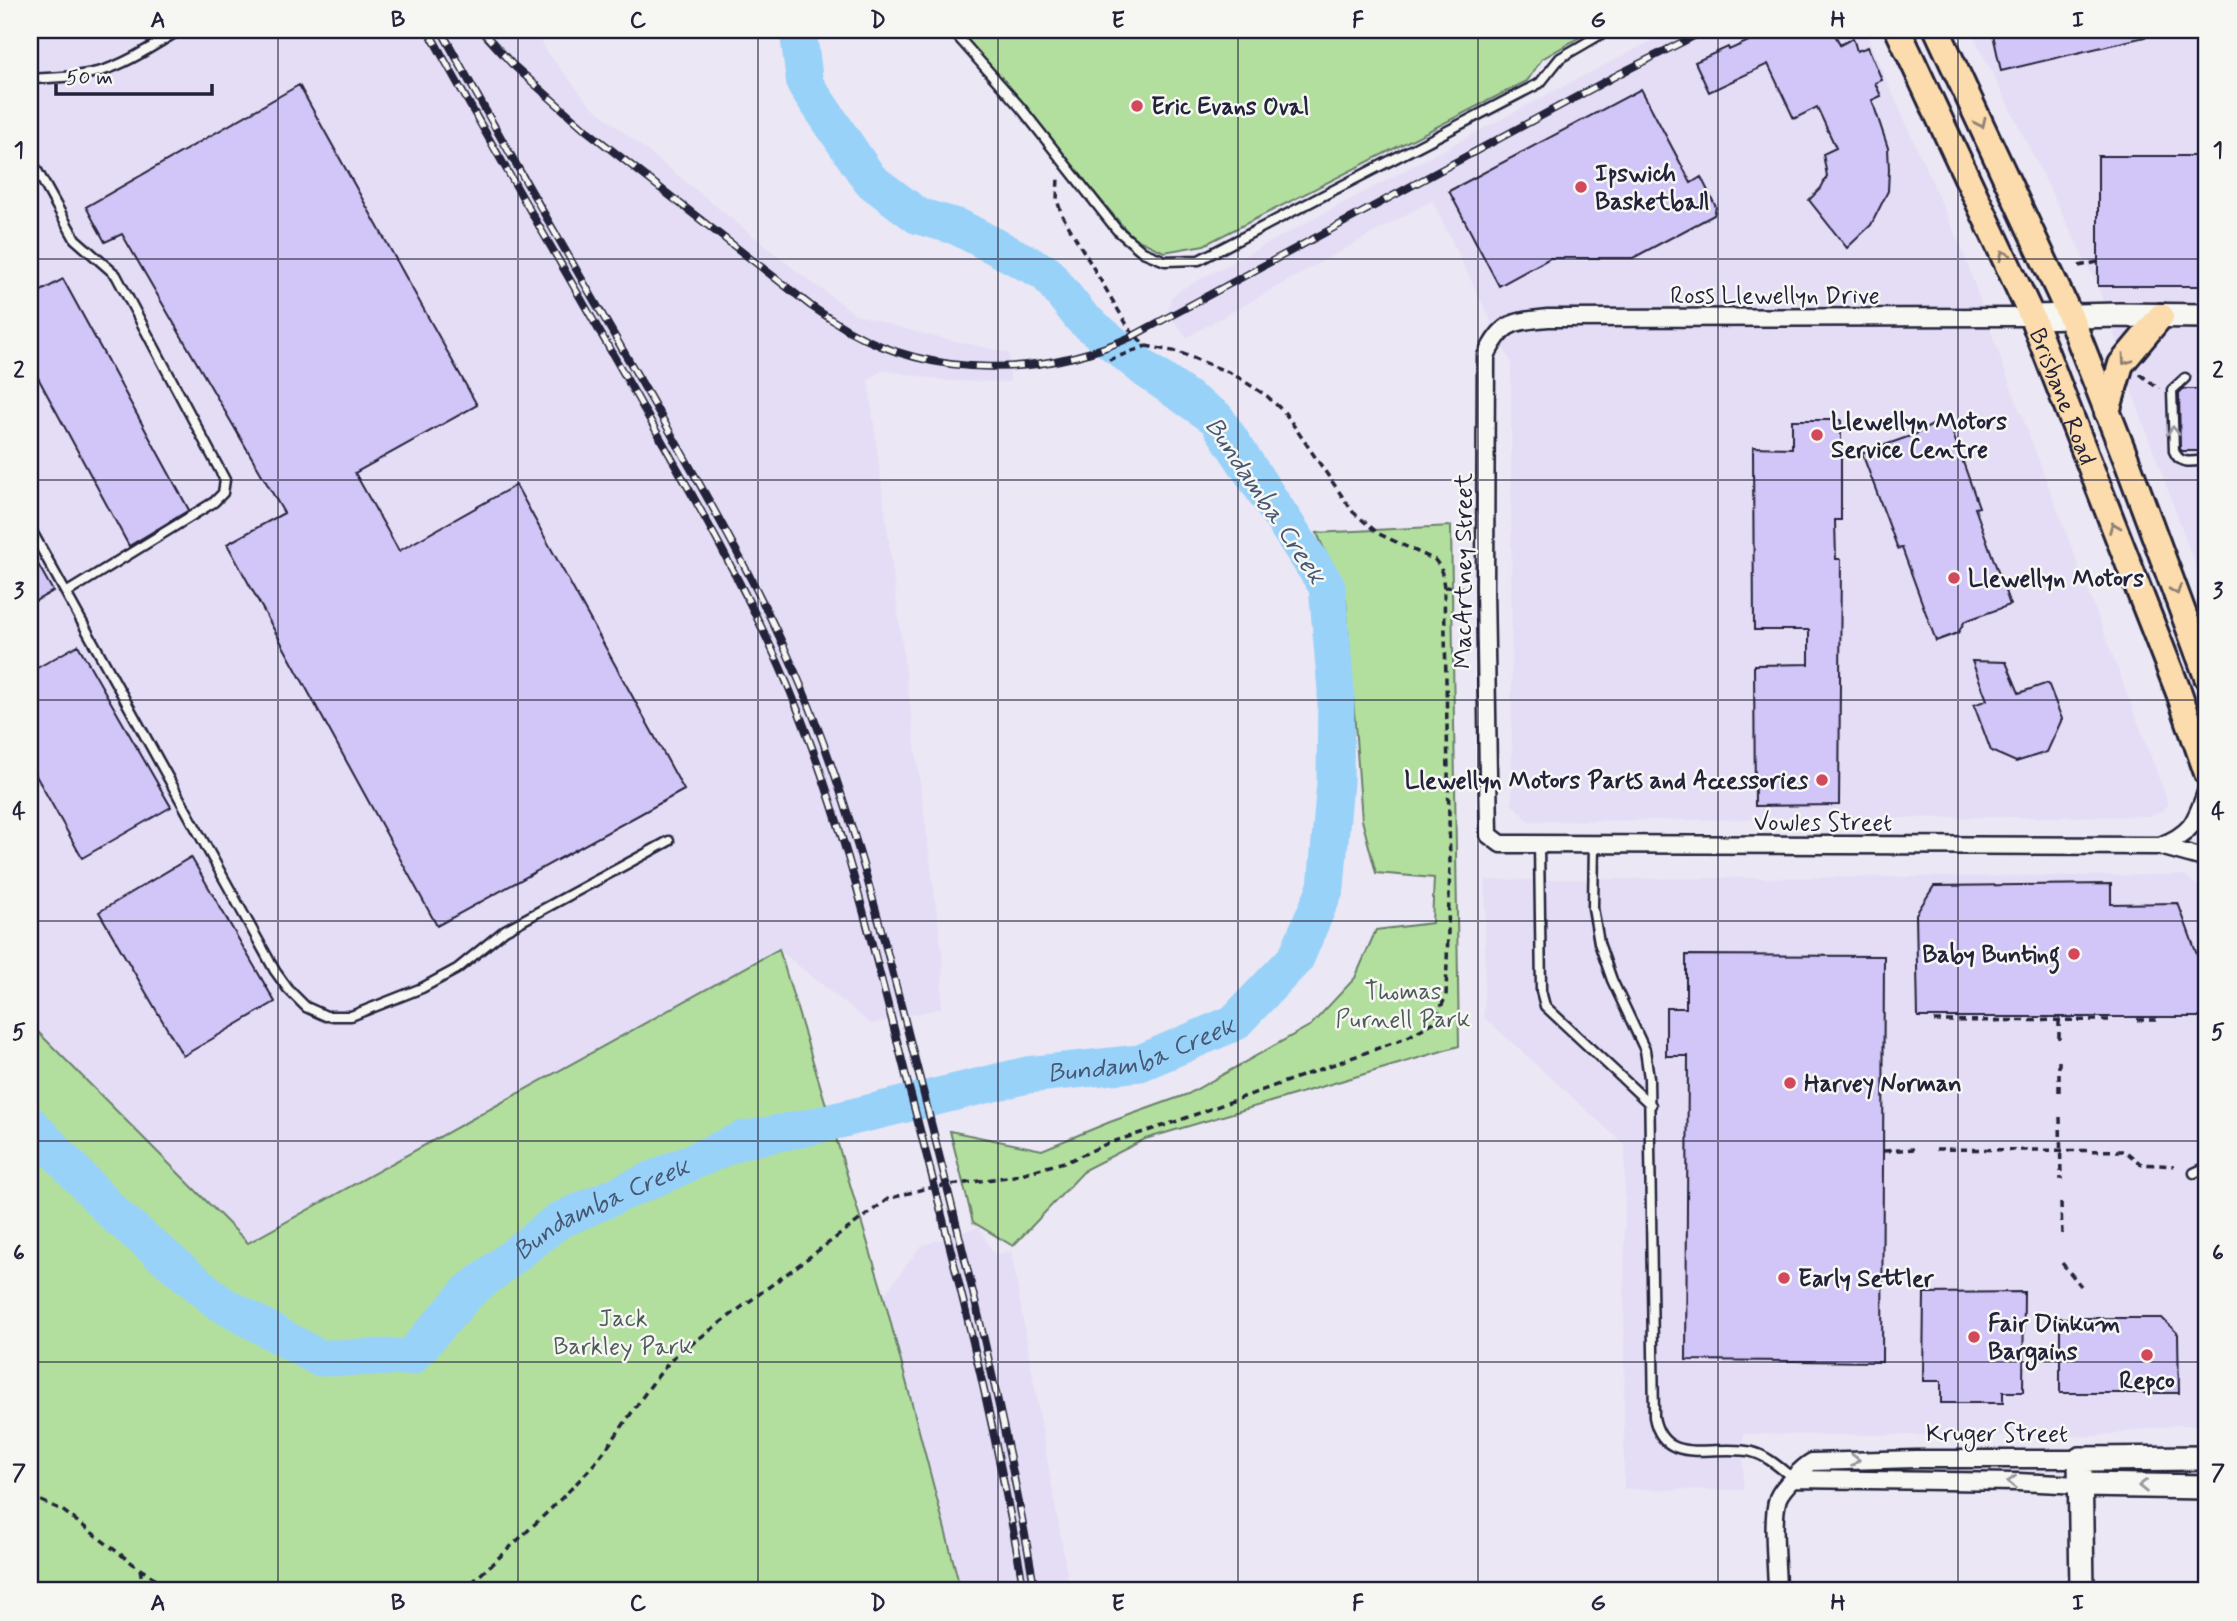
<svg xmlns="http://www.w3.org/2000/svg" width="2237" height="1621" viewBox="0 0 2237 1621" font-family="Mynerve,sans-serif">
<rect width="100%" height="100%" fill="#ebe7f4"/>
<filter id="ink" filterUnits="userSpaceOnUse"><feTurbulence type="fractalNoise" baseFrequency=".0143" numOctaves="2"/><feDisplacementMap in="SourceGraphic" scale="14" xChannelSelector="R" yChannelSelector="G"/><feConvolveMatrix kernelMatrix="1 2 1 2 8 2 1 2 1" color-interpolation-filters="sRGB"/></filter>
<g filter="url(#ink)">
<path fill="#e4ddf5" d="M30 30H534L549 55 590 105 799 273 855 314 919 333 1009 353 1010 382 950 381 882 370 868 380 943 962 941 1008 871 1024 778 949 248 1243 30 1024Z
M1673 30H1864L1962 249 2006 374 2166 797 2167 804 2163 811 2149 816 1529 821 1512 804 1511 362 1432 200 1187 337 1168 313 1171 297 1182 289 1558 89Z
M1971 30H2207V597L2139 411 2098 286Z
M2184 875 2206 892 2207 895V1425H2176L2095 1436 1743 1434V1490L1624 1489 1625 1145 1484 1017 1486 880Z
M979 1227 994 1255 1011 1251 1070 1591H959L882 1298 921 1246Z"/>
<path fill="#b2df9e" stroke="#6a806c" stroke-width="2" d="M957 30H1592L1542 59 1527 81 1204 245 1164 252 1132 237Z
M1451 526 1459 1046 1145 1139 1086 1169 1013 1246 973 1222 950 1131 1042 1150 1110 1122 1188 1094 1311 1025 1355 978 1376 930 1432 923 1434 878 1376 873 1362 820 1346 600 1317 533Z
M779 949 884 1297 961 1591H30V1024L248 1243Z"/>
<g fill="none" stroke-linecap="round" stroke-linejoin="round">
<path stroke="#99d2f9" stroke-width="37" id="s1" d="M30 1124 115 1215 220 1303 319 1358 411 1357 468 1292 558 1221 742 1140 806 1128 1027 1075 1140 1063 1234 1023 1296 958 1326 887 1335 782 1336 690 1327 586 1216 418 1146 370 1082 318 1046 273 958 227 918 216 870 180 805 84 798 30"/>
</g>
<path fill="#d2c5f7" stroke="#22223b" stroke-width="2" d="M1773 30H1833L1840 45 1853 38 1857 51 1868 47 1882 80 1875 83 1881 96 1872 100 1888 148 1889 169 1888 191 1871 225 1847 248 1809 200 1821 188 1827 176 1823 154 1836 148 1817 107 1794 119 1768 64 1709 92 1695 62 1728 47 1729 50Z
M1992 30H2149V36L2001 71Z
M299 85 477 405 355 473 399 551 516 485 684 790 437 926 227 544 284 513 122 234 105 242 86 207Z
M1641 89 1691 183 1701 177 1716 207 1714 215 1633 258H1550L1499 286 1449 191Z
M2098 156H2207V286H2098Z
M63 279 189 510 129 546 30 363V297Z
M2183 389H2199V418H2207V451H2182L2180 449 2179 393Z
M1947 417 1979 507 1975 508 2010 605 1965 621 1958 633 1936 641 1902 548 1898 549 1862 453 1916 434Z
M1792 420H1841V520H1835L1836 559H1841L1839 805 1755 806 1754 665 1809 664V630H1754L1753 447 1792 448Z
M30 550 53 591 30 604Z
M78 645 171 807 82 858 30 765V672Z
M1972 661 2006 662 2019 693 2048 683 2062 719 2047 752 2016 762 1991 751 1974 705 1987 700Z
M191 857 275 1002 183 1056 99 912Z
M2111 884V904L2178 903 2207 982V1017H1918L1916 914 1934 886Z
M1686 955 1884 956 1882 1362 1686 1360 1688 1056H1666V1008H1686Z
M2024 1292 2023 1392H2003V1403H1941V1381H1923L1924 1293Z
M2060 1318H2162L2178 1334 2179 1393H2060Z"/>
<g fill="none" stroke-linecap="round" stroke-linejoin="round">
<defs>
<path id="lane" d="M952 30 1021 108 1117 230 1143 252 1165 261 1199 260 1540 83 1560 58 1608 30
M30 79C53 78 78 77 101 71 129 63 155 44 180 30
M30 158 75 239 116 275 225 480 223 493 214 502 66 593
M2185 378 2172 390 2174 451C2180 466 2194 461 2207 460
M30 528 275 971 288 989 306 1007 326 1016H351L422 988 457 969 505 930 669 841
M1539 844 1541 991 1545 1006 1651 1105
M1594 844 1593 908 1599 943 1612 980 1645 1050 1649 1078 1654 1417C1664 1469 1715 1443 1752 1452 1768 1456 1781 1469 1794 1479
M2194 1173 2207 1167"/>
<path id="street" d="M2032 317 1548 318C1512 322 1503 321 1486 356L1485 588 1489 835 1501 844 2160 846 2207 859
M2160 846C2193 833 2195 822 2207 790
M1794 1479 2018 1482 2080 1485
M1777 1591C1777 1567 1771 1519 1778 1498 1782 1488 1803 1467 1812 1462L1916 1459H2080"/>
<path id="secondary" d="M2032 317 2119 315 2207 316
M2080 1485 2207 1487
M2082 1591 2080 1459 2207 1458"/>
<g id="primary">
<path id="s2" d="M1898 30 2032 317 2179 693 2207 773"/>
<path d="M1937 30 2070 316 2128 464 2207 677"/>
<path d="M2107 412 2121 364 2161 316"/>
</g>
</defs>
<use href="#lane" stroke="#22223b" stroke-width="13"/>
<use href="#street" stroke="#22223b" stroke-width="21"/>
<use href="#secondary" stroke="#22223b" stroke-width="28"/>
<use href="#primary" stroke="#22223b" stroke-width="30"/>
<path stroke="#22223b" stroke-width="3.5" stroke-dasharray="7 5" stroke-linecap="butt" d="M2079 266 2098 262
M1109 360 1146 346
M2140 374 2159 389
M1444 587 1467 588
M2137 1020H2156
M1934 1021 2111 1020
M2059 1039V1020
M2059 1061V1092
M2060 1117 2061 1180
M1936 1149 2125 1151 2141 1164 2174 1166
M1884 1151 1914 1149
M2061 1203 2062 1235
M2062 1263 2081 1286
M30 1496 62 1510 140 1569 175 1591
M140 1569 144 1591
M463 1591C504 1552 548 1514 587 1472 619 1437 641 1393 674 1357L888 1199 923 1189 1014 1176 1071 1160 1106 1144 1169 1124 1406 1038 1434 1022 1446 996 1450 864 1444 587 1441 568 1435 560 1379 534 1353 512 1285 413 1267 396 1233 374 1178 352 1146 346 1130 330 1062 215 1057 200 1058 177"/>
<use href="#lane" stroke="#f6f6f2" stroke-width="8"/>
<use href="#street" stroke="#f6f6f2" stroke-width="16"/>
<use href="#secondary" stroke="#f6f6f2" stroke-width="23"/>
<use href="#primary" stroke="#fcdcac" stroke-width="24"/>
<defs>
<path id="rail" d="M428 30C500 161 577 290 650 420 696 501 742 582 780 667 839 802 873 946 909 1088 953 1255 995 1421 1024 1591
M441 30C507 151 577 271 646 390 698 481 751 571 793 667 851 799 884 940 920 1079 963 1249 1006 1418 1035 1591
M481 30 512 64 586 130 811 306C823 314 835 322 848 330 934 379 1044 377 1133 336L1619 74 1706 30"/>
</defs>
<use href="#rail" stroke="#22223b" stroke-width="8"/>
<use href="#rail" stroke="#f6f6f2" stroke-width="5" stroke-dasharray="16" stroke-linecap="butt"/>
</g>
<defs><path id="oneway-chevron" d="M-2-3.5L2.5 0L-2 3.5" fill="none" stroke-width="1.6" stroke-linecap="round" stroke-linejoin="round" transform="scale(1.75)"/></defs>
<g stroke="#8f7f74">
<use href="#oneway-chevron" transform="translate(1981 123) rotate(65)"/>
<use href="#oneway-chevron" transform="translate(2004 255) rotate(-115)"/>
<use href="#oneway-chevron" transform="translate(2126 360) rotate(126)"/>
<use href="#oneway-chevron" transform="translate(2114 527) rotate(-112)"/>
<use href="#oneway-chevron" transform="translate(2176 590) rotate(70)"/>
</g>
<g stroke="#9797a0">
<use href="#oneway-chevron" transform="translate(2173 431) rotate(-91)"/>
<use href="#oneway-chevron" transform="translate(1855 1460) rotate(-1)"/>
<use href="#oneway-chevron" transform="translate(2012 1482) rotate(-179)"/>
<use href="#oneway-chevron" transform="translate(2143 1486) rotate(-179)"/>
</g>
</g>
<path fill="none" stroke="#22223b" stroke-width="2" stroke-opacity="0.55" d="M278 30V1591M518 30V1591M758 30V1591M998 30V1591M1238 30V1591M1478 30V1591M1718 30V1591M1958 30V1591M30 259H2207M30 480H2207M30 700H2207M30 921H2207M30 1141H2207M30 1362H2207"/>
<g fill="#d1495b" stroke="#f6f6f2" stroke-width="2.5">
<circle cx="1137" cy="106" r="7"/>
<circle cx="1581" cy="187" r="7"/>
<circle cx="1817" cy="435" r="7"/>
<circle cx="1954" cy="578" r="7"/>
<circle cx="1822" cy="780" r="7"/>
<circle cx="2074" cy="954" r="7"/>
<circle cx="1790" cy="1083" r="7"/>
<circle cx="1784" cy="1278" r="7"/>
<circle cx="1974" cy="1337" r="7"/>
<circle cx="2147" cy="1355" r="7"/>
</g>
<g text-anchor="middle" stroke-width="5" stroke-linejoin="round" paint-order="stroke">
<g font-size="24" font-weight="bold" fill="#22223b" stroke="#f6f6f2" text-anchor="start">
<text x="1151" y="114">Eric Evans Oval</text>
<text x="1595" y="181">Ipswich<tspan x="1595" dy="28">Basketball</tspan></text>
<text x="1831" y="429">Llewellyn Motors<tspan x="1831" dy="28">Service Centre</tspan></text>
<text x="1968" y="586">Llewellyn Motors</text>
<text x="1808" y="788" text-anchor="end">Llewellyn Motors Parts and Accessories</text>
<text x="2060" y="962" text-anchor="end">Baby Bunting</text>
<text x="1804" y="1091">Harvey Norman</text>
<text x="1798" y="1286">Early Settler</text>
<text x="1988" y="1331">Fair Dinkum<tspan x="1988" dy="28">Bargains</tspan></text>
<text x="2147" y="1388" text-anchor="middle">Repco</text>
</g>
<g font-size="24" fill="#22223b" stroke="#f6f6f2">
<text x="1775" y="303">Ross Llewellyn Drive</text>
<text dy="8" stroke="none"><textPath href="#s2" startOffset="402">Brisbane Road</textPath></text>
<text transform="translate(1463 571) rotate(-90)" y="8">MacArtney Street</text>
<text x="1823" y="830">Vowles Street</text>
<text x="1997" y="1441">Kruger Street</text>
</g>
<g font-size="24" fill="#4d5b59" stroke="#f6f6f2">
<text x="1403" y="999">Thomas<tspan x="1403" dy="28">Purnell Park</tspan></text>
<text x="623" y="1326">Jack<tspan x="623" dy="28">Barkley Park</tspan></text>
</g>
<g font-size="26" font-style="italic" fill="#465774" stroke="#f6f6f2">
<text transform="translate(1266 500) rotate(56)" y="9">Bundamba Creek</text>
<text dy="9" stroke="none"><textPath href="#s1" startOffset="1279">Bundamba Creek</textPath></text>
<text dy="9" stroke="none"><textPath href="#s1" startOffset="712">Bundamba Creek</textPath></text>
</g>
</g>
<rect width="2237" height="1621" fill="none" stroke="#f6f6f2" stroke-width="77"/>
<path d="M56 84v10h156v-10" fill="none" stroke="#22223b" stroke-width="3.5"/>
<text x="66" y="84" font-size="21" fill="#22223b" stroke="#f6f6f2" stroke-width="5" paint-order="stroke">50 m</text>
<rect x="38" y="38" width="2160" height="1544" fill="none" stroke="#22223b" stroke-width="2.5"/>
<g font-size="23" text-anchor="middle" font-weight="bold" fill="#22223b">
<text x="158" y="27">A</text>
<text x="398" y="27">B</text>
<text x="638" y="27">C</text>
<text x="878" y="27">D</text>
<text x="1118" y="27">E</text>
<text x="1358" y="27">F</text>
<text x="1598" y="27">G</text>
<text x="1838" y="27">H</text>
<text x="2078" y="27">I</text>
<text x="19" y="157">1</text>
<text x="2218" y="157">1</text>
<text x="19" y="377">2</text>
<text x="2218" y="377">2</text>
<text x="19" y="598">3</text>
<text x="2218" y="598">3</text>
<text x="19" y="818">4</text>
<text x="2218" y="818">4</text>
<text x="19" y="1039">5</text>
<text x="2218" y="1039">5</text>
<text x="19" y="1260">6</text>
<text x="2218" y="1260">6</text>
<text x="19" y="1480">7</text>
<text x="2218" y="1480">7</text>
<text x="158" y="1610">A</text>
<text x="398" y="1610">B</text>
<text x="638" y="1610">C</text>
<text x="878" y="1610">D</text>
<text x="1118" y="1610">E</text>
<text x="1358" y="1610">F</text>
<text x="1598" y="1610">G</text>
<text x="1838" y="1610">H</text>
<text x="2078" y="1610">I</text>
</g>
</svg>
